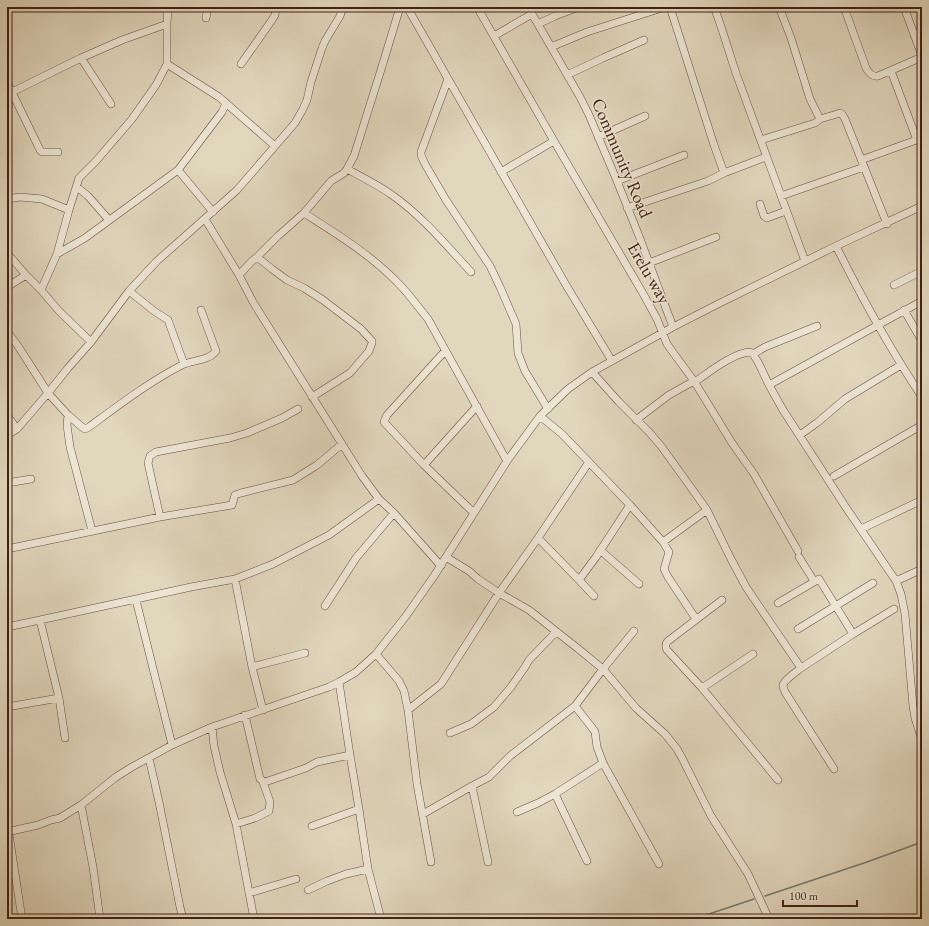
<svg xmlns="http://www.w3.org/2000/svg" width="929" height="926" viewBox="0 0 929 926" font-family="'EB Garamond',serif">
<rect width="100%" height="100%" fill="#e1d7bd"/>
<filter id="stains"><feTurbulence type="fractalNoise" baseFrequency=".005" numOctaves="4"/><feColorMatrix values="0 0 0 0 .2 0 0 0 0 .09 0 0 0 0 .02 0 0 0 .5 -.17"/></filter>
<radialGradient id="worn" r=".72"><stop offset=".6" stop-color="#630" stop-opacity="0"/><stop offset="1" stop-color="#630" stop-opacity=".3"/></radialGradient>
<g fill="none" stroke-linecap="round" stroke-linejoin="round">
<path stroke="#747c75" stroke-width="1.5" d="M765 896 867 862 922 842
M666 919 690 918 709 914 754 899"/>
<defs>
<path id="minor" d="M168 7 167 24V64L219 97 275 146
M407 7 566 285 612 361
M477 7 554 141 645 297 657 319 667 344 672 351 694 381 732 443 754 474 798 551
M528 7 580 97 589 115 617 181 639 236 673 327
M670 7 714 145 724 173
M714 7C723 30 729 53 737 76 760 138 782 200 805 261
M779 7 791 38 810 99 820 119
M844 7 866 68C869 73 872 77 878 76L922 57
M904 7 922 56
M206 18 208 7
M538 24 555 16 579 7
M914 35 922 33
M494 36 532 14
M551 47 587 32 665 7
M81 58 111 104
M241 64 272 20 275 15 276 7
M891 71 917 140
M567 75 603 58 644 40
M448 79 421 152V155L425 164 446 200 490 266 500 287 516 324 518 353 521 361 525 371 548 409
M7 82 40 150 42 152H58
M12 92 81 58 122 40 167 24
M598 137 645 116
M761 140 815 123 820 119 837 114 840 113 842 114 845 119 887 224
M861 160 922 138
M347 169C362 177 378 185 392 195 422 216 446 245 471 272
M178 170 213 212
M501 172 554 141
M617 181 684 155
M77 187 88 196 109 220
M781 196 864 167
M7 199 20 197 42 199 69 210
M760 204 764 216 767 218 786 211
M627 208 708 181 724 173 766 157
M304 213C337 234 371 255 398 283 409 294 418 307 428 319L507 461
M205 219 239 275 253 302 362 476 379 499 394 513 441 566
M836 246C862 298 890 349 922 397
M7 253 26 275 41 290 59 311 91 342
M57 254 85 238 178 170 222 112 226 103
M257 257 272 269 287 280 304 288 323 300 361 329 372 341V343L369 351 350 373 312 397
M649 263 716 237
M239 275 252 261 257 257 278 236 304 213 331 181 344 173 347 169 354 156 384 60 400 7
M894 285 922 271
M7 287 26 275
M41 290 57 254 69 210 79 178 96 161 132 119 156 85 167 64
M129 291 154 311 168 320 184 364
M904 310 922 341
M7 331 18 346 48 393 68 415 82 427 85 429 89 427C119 405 149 382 182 365 192 360 209 361 216 351L201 310
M445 351 387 415 384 422 424 465 474 513
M753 354 758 362 769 385 783 410 845 506 896 581 901 594 905 614 913 706 915 718 922 740
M592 372 619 402 649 432 661 446 687 482 707 510 731 559 746 587 801 668C796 672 784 680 783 685 783 688 784 690 785 692L834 769
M699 379C712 370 734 353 750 352L753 354 765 347 817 326
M769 385 878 325 922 301
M7 415 17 429
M68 415 67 425 70 447 92 531
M540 416 562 434 630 505 663 542 669 552 664 569 668 577 696 619
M636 420 669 395 694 381
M7 435 17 429 48 393 68 368 91 342 129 291 157 261 237 190 295 123 303 109 307 100 311 82 322 48 325 41 340 16 343 7
M800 435 818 422 845 399 901 365
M424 465 477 406
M834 476 922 425
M7 483 31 479
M160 517 148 463 150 456 156 452 230 438 247 433 282 418 298 409
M861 529 922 500
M538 538 579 580 596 557 630 505
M663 542 707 510
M7 549 160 517 232 505 235 495 241 493 293 480 317 465 342 444
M600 550 639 584
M446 557 469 571 478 579 499 593 515 602 529 610 576 647 603 669 636 708 665 734 677 749 682 758 711 816 748 874 769 919
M799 557 814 581
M235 579 252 667 263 710
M579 580 594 596
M896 581 922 569
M136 600 172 745
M722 600 668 641C665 644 665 646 667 650L702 688 778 780
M778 603 819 579 853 634 801 668
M325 606 356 558 394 513
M40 620 59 698 65 738
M7 627 40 620 191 587 235 579 273 564 329 535 379 499
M798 629 873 583
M853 634 894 609
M376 654 399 681 404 691 408 710 417 784 431 862
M252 667 305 653
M339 682 350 755 359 809 368 869 381 919
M702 688 753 654
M575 706 593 729 595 732 597 747 603 763 659 864
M7 707 59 698
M408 710 441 684 499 593 538 538 589 462
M245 715 260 779 265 782 306 768 317 762 350 755
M212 727 214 746 220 772 236 824 254 919
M450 733 471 724 494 707 511 687 525 667 529 660 556 632
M149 758 159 802 180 907 183 919
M472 786 488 862
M555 794 587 861
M81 805 93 867 100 919
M517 812 538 803 555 794 603 763
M423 814 472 786 489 777 510 756 575 706 603 669 634 631
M7 821 22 919
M236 824 255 818 269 811 270 802 263 782
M312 826 359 809
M7 832 38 825 51 820 60 818 81 805 116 777 132 767 172 745 212 727 329 687 339 682 356 672 376 654 406 616 434 576 507 461 540 416 568 389 592 372 673 327 720 303 836 246 922 206
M308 890 327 881 346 874 368 869
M249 893 296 879"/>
</defs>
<use href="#minor" stroke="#6a4e3e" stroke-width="8"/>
<use href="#minor" stroke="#ece5d4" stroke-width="7"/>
</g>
<g text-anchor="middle" stroke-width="3" stroke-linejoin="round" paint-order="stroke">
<g font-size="18" fill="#422113" stroke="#ece5d4">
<text transform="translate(622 158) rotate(67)" y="6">Community Road</text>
<text transform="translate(649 273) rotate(60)" y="6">Erelu way</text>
</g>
</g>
<rect width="929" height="926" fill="none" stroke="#e1d7bd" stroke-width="24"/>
<rect x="8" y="8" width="913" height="910" fill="none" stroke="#422113" stroke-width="2"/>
<rect x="12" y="12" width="905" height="902" fill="none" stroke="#422113"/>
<path d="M783 900v6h74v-6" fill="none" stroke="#422113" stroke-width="2"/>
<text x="789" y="900" font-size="12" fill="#422113" stroke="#ece5d4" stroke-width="3" paint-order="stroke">100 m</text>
<rect width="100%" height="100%" filter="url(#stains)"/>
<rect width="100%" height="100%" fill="url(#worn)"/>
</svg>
